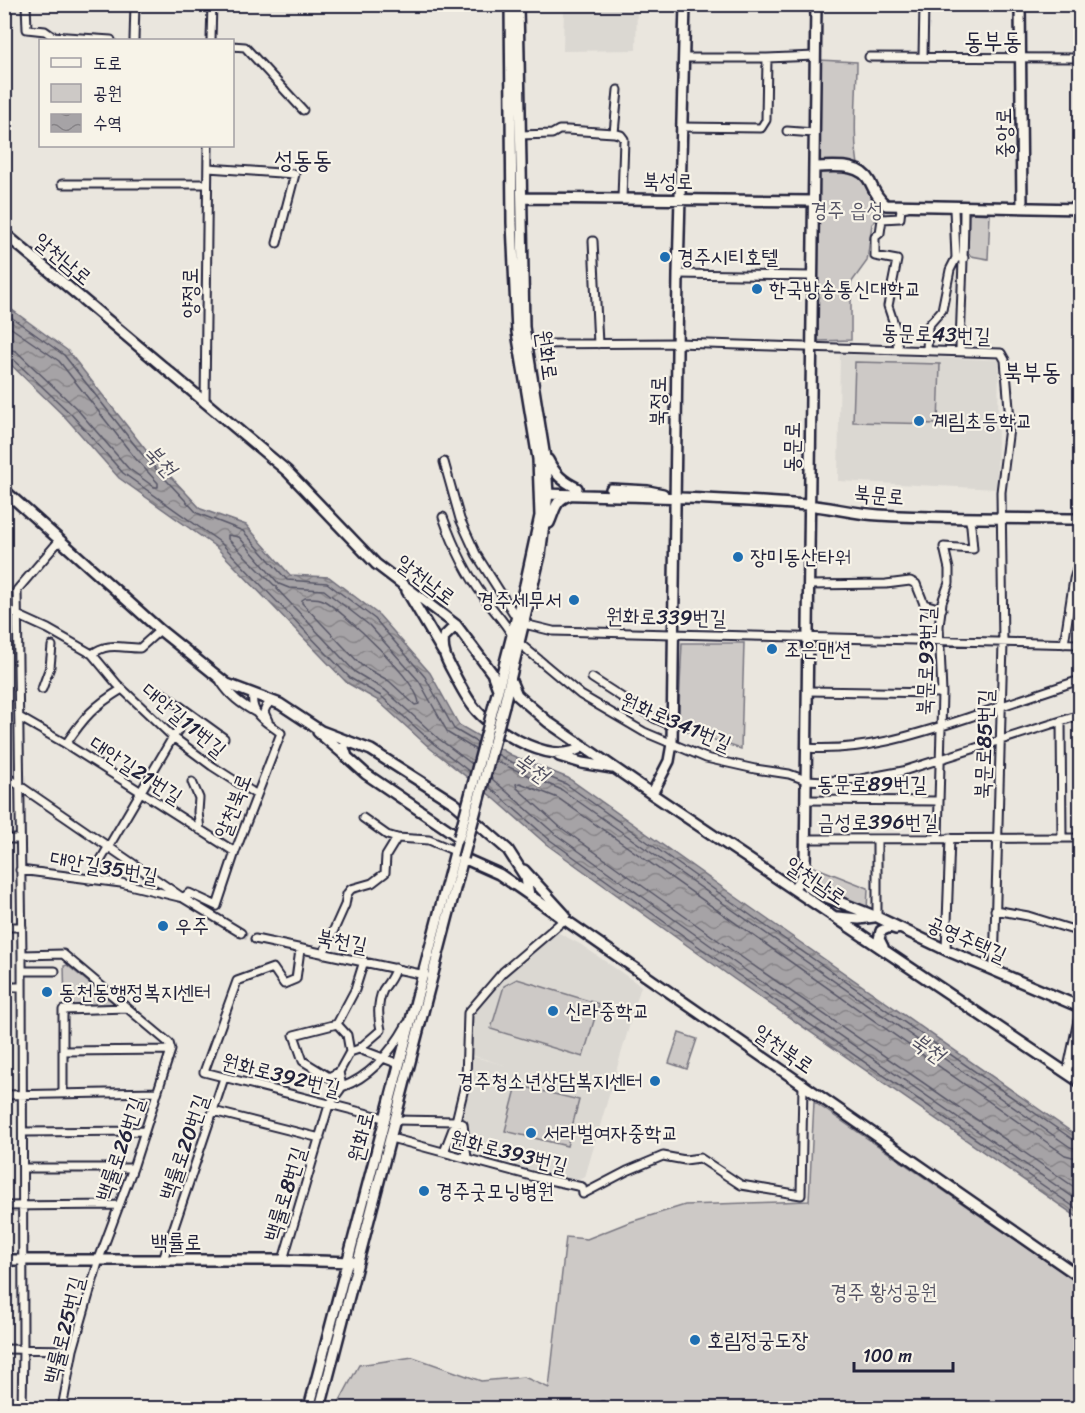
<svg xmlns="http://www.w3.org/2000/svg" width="1085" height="1413" viewBox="0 0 1085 1413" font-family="Sriracha,'Poor Story',sans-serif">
<defs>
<pattern id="water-waves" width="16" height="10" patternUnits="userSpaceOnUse" patternTransform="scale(1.5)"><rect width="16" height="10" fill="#a6a3a6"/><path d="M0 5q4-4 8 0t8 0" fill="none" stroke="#878488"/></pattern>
</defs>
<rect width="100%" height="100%" fill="#eae6de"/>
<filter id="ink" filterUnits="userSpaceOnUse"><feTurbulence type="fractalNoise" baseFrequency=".0167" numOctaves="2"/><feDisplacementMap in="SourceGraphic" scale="12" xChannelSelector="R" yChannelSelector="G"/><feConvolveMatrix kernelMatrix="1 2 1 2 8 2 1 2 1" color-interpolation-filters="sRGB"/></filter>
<g filter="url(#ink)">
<path fill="#dbd8d2" d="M564 5H637L636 50 563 51Z
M840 354 999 360 997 489 838 481Z
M557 932 580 944 641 986 585 1177 575 1181 468 1152 463 1114 471 1076V1056L504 1065 471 1055 469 1017 476 1006 509 970Z"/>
<path fill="#cdc9c6" stroke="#787680" stroke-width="1.5" d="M819 60 857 62C857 93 852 139 859 169 862 185 874 199 884 213L872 224 867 261 851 283V340L818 341Z
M972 213 990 214 988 259 971 256 968 253 969 215Z
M855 362 940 364 938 424 853 422Z
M682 643H744L741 749 678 728Z
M812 866 868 888 867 911 812 889Z
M67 965 120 1008H68L65 1006 64 966Z
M517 979 599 1004 583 1057 491 1029 504 986Z
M679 1033 697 1039 687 1069 669 1063Z
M517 1085 579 1100 567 1146 505 1131Z
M814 1102 1080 1284V1408H336L359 1365 413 1357 481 1381 524 1377 549 1388 566 1237 587 1239 627 1223 685 1205 809 1201Z"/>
<path fill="url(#water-waves)" stroke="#716f7b" stroke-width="1.5" d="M4 304 68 351 145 449 201 509 246 525 290 575 329 577 379 615 430 673 459 725 511 755 568 778 764 917 1080 1138V1219L734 979 546 844 496 800 431 749 377 700 347 683 216 547 119 478 66 418 5 359Z"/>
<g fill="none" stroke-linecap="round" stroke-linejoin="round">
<path stroke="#575666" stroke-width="1.5" d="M4 312 64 355 141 453 197 513 243 531 287 580 327 583 375 619 425 677 454 729 478 743
M4 323 59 361 135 458 158 483V487H154L128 468 76 408 16 351 4 348
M4 355 11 357 71 414 123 473 220 542 350 678 381 696 434 744 470 772
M305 598C311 598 318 597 323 600 344 612 419 682 419 704L415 705 389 681 361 665 302 603V600Z
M497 754 509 761 566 784 760 922 1075 1141 1080 1142
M495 761 562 790 1070 1147 1080 1150
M472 764 439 739 385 690 355 672 277 589V586L274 585 228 539V535L239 537 279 584 289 588 324 590 369 625 419 681 448 733 476 750
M491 778 555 834 742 968 1080 1202
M488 786 550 840 737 974 1080 1211
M1080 1159 1065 1155 558 798 520 783 516 784 517 788 560 827 747 961 1080 1191"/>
<path stroke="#c2bfbd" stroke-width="7" stroke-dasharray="7 3.5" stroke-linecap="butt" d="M241 933 255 939"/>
<defs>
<path id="street" d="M26 4 27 29 45 31 52 36 111 40
M134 40 135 4
M211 40 212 4
M232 46 245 47 303 110
M869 57 1080 58
M923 57 924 4
M684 58H767L815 56
M681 127 761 128 766 120 767 58
M787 131 814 133
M614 133 621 135 624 139 622 199
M520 135 552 134 559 130H567L614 133 618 90
M208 168 295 174 277 243
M62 184H207
M950 206 954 209 956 258
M593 241 598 344
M678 274 812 276
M525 344 677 343 1001 353 1005 360 1010 420 1001 492 1003 643 994 970
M898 349 895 327 888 306 897 260 875 256V237L880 233 882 219 900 218 901 208 907 207
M927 350 928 326 942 310 950 270 956 258H964
M960 350C961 302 964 255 964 207
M205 403 208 146
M444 462 460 519 476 554 516 617
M443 517C453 545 466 573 484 597 493 610 504 621 512 635
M808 585 886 584 910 581 916 584 924 604 942 609
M4 609 48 629 92 654 117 684 173 737 212 766 257 795
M524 624 553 631 1080 644
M519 643 581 695 644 732 706 758 755 769 789 774 806 780 826 781 861 779 903 771 1080 715
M1064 644 1074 579 1080 560
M4 645 6 643
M92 654C108 642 121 648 140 648L160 630
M592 678 654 718 672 726
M221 682C230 696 241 704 255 712
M42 689 50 667 52 646
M159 691 224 738
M807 691 942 693
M19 717 66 744 235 852
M268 721 264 712 266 707 271 701
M1061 721 1062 838
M66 744C84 717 94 706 122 689
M806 748C862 752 915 735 967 718 1005 705 1043 692 1080 680
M4 775 183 898 241 933
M192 782 199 798 198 812 200 830
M806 800 938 801
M363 818 387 835 397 838 429 840 455 851
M938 838 942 693 939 626 942 602 949 583V569L944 547 973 549 971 526 969 518
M4 839H20
M805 839 1080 838
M877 839V917
M20 870 121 883 183 898 189 893 217 906 235 852 281 733C266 721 250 716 253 694
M89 880 173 737 190 714
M995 910 1028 916 1080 932
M4 927H22
M255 939 425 975
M300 950 296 979 284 984 273 968 237 981 204 1072 384 1118
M946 950 950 838
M323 954 345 905 347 894 351 889 372 883 385 873 386 856 397 838
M22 955 63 954 169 1043 171 1050 133 1168 99 1259 73 1350 62 1408
M22 971H55
M4 987H22
M337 1024 294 1035 303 1061 329 1077 339 1072
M359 1049 381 1030C378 1017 377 1003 383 990 388 982 393 978 395 968
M63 1051 171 1050
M350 1052 347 1035 337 1024 355 990 364 961
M1070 1062 1080 1064
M1067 1073 1080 1011
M342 1087C372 1076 392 1051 407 1024
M342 1087 339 1072 350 1052 359 1049 399 1064
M63 1094V1010L127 1008
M4 1095 157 1092
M213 1111 320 1138
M395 1120 456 1121 463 1124 467 1158
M23 1132 144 1131
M391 1138 535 1177 582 1187 583 1194 627 1171 663 1156 685 1160 700 1158 741 1185 801 1195 803 1084
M444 1152 456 1121 466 1080 468 1013 503 972 564 920
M23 1168H133
M4 1206 118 1205
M163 1260 224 1078
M283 1260 329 1105 342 1087
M4 1349 73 1350
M22 1408 23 1349 22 955 17 590 59 541
M593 1408 603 1406 606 1408"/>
<path id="secondary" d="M1020 4 1022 207
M814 167C833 167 860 162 870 182 874 191 878 199 886 205L1080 209
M522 198 813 201
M4 233 287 471 376 564 456 625 492 673 498 689
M548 460C555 474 562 481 577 488
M611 489 648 491 663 494
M4 490 160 630 227 684 280 704 321 731 371 750 454 803 508 850 526 878 529 895
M542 494C630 496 718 498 807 505 831 507 855 514 879 515 946 519 1013 518 1080 519
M549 523C555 511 554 500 570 495
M407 591 443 652
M456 625 444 637C441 650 447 661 453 672 460 685 467 700 477 711 497 733 556 768 583 746
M511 681 517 695 548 722 652 794 1080 1082
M495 701 525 585 540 516 538 459 517 332 512 223 510 4
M504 705 540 555 548 494 546 464 524 327 518 4
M318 732 346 756
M559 756 582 763 612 768
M652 794 669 761 672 744 678 274 685 4
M524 870 565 915
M804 874V880L807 886 819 894 877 917 946 950 1080 1007
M794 888 801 878 805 866 816 4
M837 917 859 919 874 917
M883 947 879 939 881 931 890 927 896 929
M4 1260H283L353 1262
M309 1408 459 837 366 774 347 757 344 748 345 741
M320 1408 463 858 499 874 1080 1277"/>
</defs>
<use href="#street" stroke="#22223b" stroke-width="11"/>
<use href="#secondary" stroke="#22223b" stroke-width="14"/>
<use href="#street" stroke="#f7f3e8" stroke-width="7"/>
<use href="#secondary" stroke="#f7f3e8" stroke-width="9"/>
<defs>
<path id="secondary-bridge" d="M459 837 495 701
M463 858 504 705"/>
</defs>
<use href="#secondary-bridge" stroke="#22223b" stroke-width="14" stroke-linecap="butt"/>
<use href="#secondary-bridge" stroke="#f7f3e8" stroke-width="9"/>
</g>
</g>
<g fill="#1f6fb2" stroke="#f7f3e8" stroke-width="2">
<circle cx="665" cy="257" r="6"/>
<circle cx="757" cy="289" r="6"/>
<circle cx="919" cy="421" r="6"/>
<circle cx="738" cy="557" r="6"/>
<circle cx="574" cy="600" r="6"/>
<circle cx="772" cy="649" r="6"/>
<circle cx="163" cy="926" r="6"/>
<circle cx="47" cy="992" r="6"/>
<circle cx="553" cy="1011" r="6"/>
<circle cx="655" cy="1081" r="6"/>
<circle cx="531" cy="1133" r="6"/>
<circle cx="424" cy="1191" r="6"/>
<circle cx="695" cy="1340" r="6"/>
</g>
<g text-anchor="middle" stroke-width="4.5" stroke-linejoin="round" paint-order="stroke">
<g font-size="21" fill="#22223b" stroke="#f7f3e8">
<text transform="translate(1004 133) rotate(-91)" y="7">중앙로</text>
<text transform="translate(668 181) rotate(1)" y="7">북성로</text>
<text transform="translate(63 259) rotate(40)" y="7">알천남로</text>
<text transform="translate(190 293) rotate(-90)" y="7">양정로</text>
<text transform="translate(936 334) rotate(2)" y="7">동문로43번길</text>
<text transform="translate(547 355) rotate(82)" y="7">원화로</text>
<text transform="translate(658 401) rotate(-89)" y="7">북정로</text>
<text transform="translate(792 447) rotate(-89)" y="7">동문로</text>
<text transform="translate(879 495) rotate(5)" y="7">북문로</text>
<text transform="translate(426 580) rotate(37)" y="7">알천남로</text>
<text transform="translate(666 617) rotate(1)" y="7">원화로339번길</text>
<text transform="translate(926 661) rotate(-88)" y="7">북문로93번길</text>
<text transform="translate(184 720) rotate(40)" y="7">대안길11번길</text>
<text transform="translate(676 722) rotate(23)" y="7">원화로341번길</text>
<text transform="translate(984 744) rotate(-88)" y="7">북문로85번길</text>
<text transform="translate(136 770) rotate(33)" y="7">대안길21번길</text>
<text x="872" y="791">동문로89번길</text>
<text transform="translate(233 806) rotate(-69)" y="7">알천북로</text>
<text x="878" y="829">금성로396번길</text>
<text transform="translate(104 867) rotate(10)" y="7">대안길35번길</text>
<text transform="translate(816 881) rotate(34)" y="7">알천남로</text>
<text transform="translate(967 939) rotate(24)" y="7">공영주택길</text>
<text transform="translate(342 941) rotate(11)" y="7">북천길</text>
<text transform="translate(784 1049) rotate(35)" y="7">알천북로</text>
<text transform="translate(281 1075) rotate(14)" y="7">원화로392번길</text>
<text transform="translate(361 1137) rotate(-76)" y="7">원화로</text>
<text transform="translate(184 1147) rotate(-71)" y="7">백률로20번길</text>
<text transform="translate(120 1149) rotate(-71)" y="7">백률로26번길</text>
<text transform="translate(509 1152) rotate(14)" y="7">원화로393번길</text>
<text transform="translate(285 1194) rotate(-73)" y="7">백률로8번길</text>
<text x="176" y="1249">백률로</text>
<text transform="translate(64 1330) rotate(-76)" y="7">백률로25번길</text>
</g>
<g font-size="21" fill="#555465" stroke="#f7f3e8">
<text x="847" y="217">경주 읍성</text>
<text x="884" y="1299">경주 황성공원</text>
</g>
<g font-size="21" fill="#22223b" stroke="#f7f3e8" text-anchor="start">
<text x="677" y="264">경주시티호텔</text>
<text x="769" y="296">한국방송통신대학교</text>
<text x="931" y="428">계림초등학교</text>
<text x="750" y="564">장미동산타워</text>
<text x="562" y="607" text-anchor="end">경주세무서</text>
<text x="784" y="656">조은맨션</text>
<text x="175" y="933">우주</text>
<text x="59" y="999">동천동행정복지센터</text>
<text x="565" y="1018">신라중학교</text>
<text x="643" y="1088" text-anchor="end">경주청소년상담복지센터</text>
<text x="543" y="1140">서라벌여자중학교</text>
<text x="436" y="1198">경주굿모닝병원</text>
<text x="707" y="1347">호림정궁도장</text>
</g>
<g font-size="22" font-style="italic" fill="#504f60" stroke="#f7f3e8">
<text transform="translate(161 460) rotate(46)" y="8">북천</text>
<text transform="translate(532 767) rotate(35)" y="8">북천</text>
<text transform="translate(928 1047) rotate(35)" y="8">북천</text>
</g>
<g font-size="24" fill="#22223b" stroke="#f7f3e8">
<text x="993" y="49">동부동</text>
<text x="303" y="168">성동동</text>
<text x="1032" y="380">북부동</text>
</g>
</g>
<rect width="1085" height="1413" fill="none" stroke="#f7f3e8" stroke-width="24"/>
<rect x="12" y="12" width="1061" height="1389" fill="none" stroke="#22223b" stroke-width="2" filter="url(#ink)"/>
<rect x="39" y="39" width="195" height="108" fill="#f7f3e8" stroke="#a29fa3" stroke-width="1.5"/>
<rect x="51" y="58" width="30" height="9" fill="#f7f3e8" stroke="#a29fa3" stroke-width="1.5"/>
<text x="93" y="69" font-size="18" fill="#22223b">도로</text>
<rect x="51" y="84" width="30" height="18" fill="#cdc9c6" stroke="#a29fa3" stroke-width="1.5"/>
<text x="93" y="99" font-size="18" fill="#22223b">공원</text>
<rect x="51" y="114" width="30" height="18" fill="url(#water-waves)" stroke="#a29fa3" stroke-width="1.5"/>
<text x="93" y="129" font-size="18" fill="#22223b">수역</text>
<path d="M854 1362v9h99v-9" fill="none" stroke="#22223b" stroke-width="3"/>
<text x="863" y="1362" font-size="18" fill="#22223b" stroke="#f7f3e8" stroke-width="4.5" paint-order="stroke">100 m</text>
</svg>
